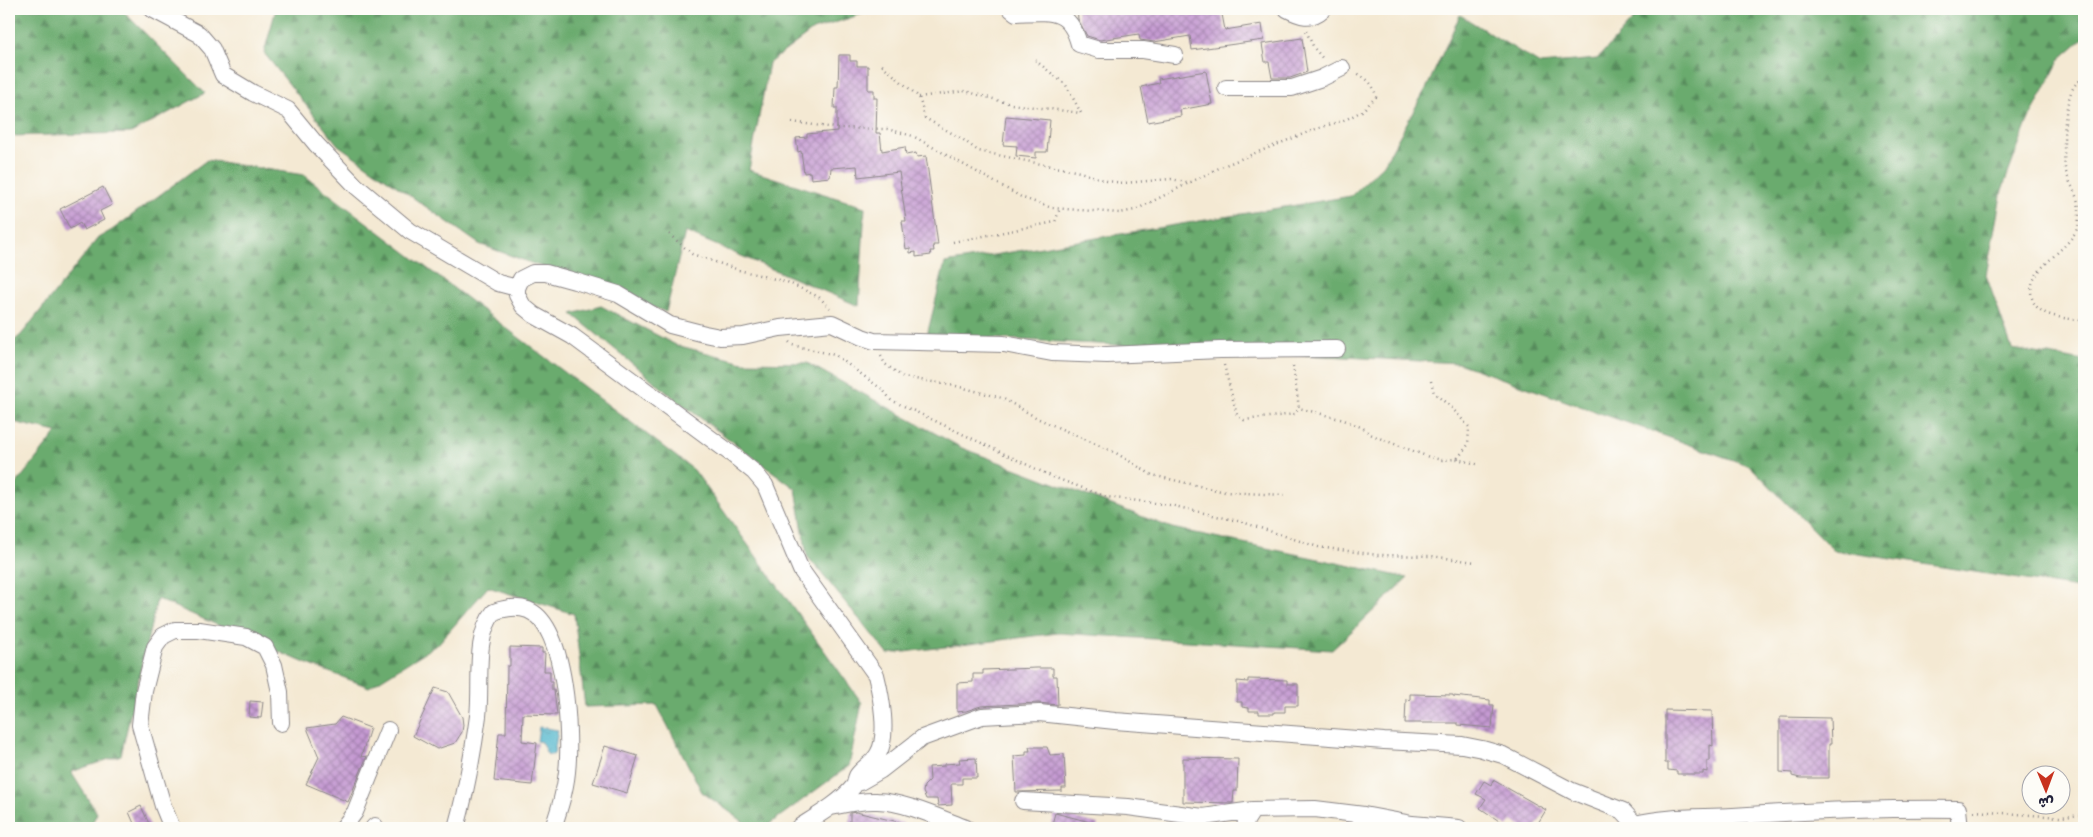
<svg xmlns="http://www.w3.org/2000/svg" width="2093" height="837" viewBox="0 0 2093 837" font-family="'Gochi Hand','Playpen Sans Arabic',sans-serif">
<defs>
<pattern id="forest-firs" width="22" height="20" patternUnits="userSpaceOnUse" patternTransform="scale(1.25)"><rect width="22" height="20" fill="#6aab6e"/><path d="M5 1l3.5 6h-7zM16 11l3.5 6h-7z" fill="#578b5c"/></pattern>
<pattern id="water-ripples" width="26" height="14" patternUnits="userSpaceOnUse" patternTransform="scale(1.25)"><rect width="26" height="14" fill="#4eb5cc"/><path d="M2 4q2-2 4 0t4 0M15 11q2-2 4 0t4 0" fill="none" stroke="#4093a7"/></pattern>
<pattern id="building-cross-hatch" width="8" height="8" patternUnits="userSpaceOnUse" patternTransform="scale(1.25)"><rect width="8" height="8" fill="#c59ad2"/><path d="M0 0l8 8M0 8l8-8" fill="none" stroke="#a07dac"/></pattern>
</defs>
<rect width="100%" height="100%" fill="#fdfcf7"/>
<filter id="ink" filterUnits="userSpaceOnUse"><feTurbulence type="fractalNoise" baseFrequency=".02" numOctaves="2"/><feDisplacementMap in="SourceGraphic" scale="10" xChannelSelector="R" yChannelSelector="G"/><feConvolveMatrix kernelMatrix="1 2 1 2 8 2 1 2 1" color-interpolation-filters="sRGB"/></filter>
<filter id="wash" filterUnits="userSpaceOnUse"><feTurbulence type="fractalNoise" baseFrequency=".0096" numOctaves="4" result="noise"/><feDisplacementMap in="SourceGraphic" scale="20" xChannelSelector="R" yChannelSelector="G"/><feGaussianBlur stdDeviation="1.12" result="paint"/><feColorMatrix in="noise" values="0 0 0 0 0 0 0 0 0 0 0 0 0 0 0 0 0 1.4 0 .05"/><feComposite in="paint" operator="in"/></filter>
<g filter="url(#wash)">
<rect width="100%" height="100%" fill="#f4e9d3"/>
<path fill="url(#forest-firs)" stroke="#466654" d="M9 9H121L205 93 131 133 9 136Z
M276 9H877L813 30 769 63 749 170 865 207 859 306 685 232 666 312 479 244 338 145 264 53Z
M1643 9H2084V38L2060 59 2027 123 2002 190 1986 275 2012 349 2084 361V589L1833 550 1750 466 1458 363 927 335 945 263 1351 196 1384 164 1428 85 1460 15 1540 64 1597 59Z
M207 160 304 175 694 470 862 703 849 766 764 828H752L702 792 657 705 585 707 574 614 488 587 438 644 369 687 305 663 157 599 121 755 71 772 97 813 90 828H9V493L57 432 9 421V345L21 335 98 238 112 230Z
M601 306 676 345 743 362 807 363 962 448 1172 528 1408 578 1332 650 1058 633 888 654 807 556 796 489 679 402 572 314Z"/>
<path fill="url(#water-ripples)" stroke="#386c84" d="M539 727 558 730 554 754 552 755 547 754 541 742 537 741Z"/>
<g id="blocks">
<path fill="url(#building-cross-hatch)" d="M1077 9H1183L1184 12 1221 9 1225 30 1262 24 1264 40 1192 50 1190 36 1154 42 1140 40 1139 34 1100 40 1087 36 1078 19Z
M1302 38 1307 72 1290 78H1272L1269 62H1265L1262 44Z
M839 55H850V61H857V66H868V90H874V98H877L876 133H880L882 151 905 147 906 155 916 153 917 157 926 156 938 245H933L934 251H930L931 255 916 257V252L910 253V248L906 249 902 221H906L899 172 858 177 857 166 831 168 830 177 811 179 810 172 804 173 801 151 798 152 796 138 807 137V134L837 131V108H834L835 87H838Z
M1206 71 1212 104 1180 110 1181 116 1148 122 1141 87 1159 83 1158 79Z
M1006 116 1050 120 1047 152H1036V158L1016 156 1017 146 1003 145Z
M103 187 112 205 100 211 104 220 84 230 80 223 70 229 60 209Z
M510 647 542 648V653H545L544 671H550V682H552V690H554L557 715 523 714 522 741 537 743 532 785 494 781 499 733H506L507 666H510Z
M1037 668H1053V676H1057L1058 705 1038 703 981 706 966 711 957 712V683L973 682V674H983V670Z
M1248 679 1287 680V684H1298V706H1285V712H1274V714H1259V711H1249V708L1242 707V702H1237V681L1248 682Z
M435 688 448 692 462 717 463 725 462 732 455 743 437 749 413 736Z
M1410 694 1453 695V696L1490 700V705H1494L1492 728 1458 725V723H1405L1406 699 1410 700Z
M250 701 263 702 261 718 249 717Z
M1665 710 1712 711 1713 746 1710 745V761H1707V772L1703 771V774H1677V771L1668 770V763H1665Z
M341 717 370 728 361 757 367 756 348 802 306 784 319 757 307 728 335 724Z
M1780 717 1830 718 1831 744H1829V778H1800L1792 776V773L1780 772Z
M605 746 638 756 627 793 593 783Z
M1029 747H1047L1050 755 1064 754 1066 788H1062V791L1016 792 1014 756 1026 755V751H1030Z
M976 758 977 778H962V784H951L952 805 938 806 937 799H926L923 792 924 786 930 780 929 767 944 766V764L960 763 959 759Z
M1183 758 1238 759 1237 791H1234L1233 803 1183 802Z
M1493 780 1546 810 1535 828H1524L1512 821 1508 827 1480 808 1486 799 1476 794 1484 781 1491 785Z
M141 806 151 828H136L129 812Z
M856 812 903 823V828H858L850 823V813Z
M1055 813 1098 824 1097 828H1051Z"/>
</g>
</g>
<g filter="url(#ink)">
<use href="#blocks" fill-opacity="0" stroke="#8b8687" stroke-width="1"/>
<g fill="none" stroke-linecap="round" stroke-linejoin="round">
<defs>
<path id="street" d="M152 9 199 34 212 49 223 75 253 93 288 110 316 144 356 186 410 231 498 283 517 288V295L523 306 534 315 572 336 733 455 754 472 765 485 801 570 876 675C881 695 889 736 878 754 873 763 862 768 857 776 855 780 856 784 853 787 840 803 815 817 798 828
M1011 9 1016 13C1049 12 1069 7 1079 44L1099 50H1143L1175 55
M1287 9C1300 16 1311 20 1323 9
M1226 88H1292L1322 78 1342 68
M517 288 521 279 533 273H546L575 281 618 294 670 325 705 334 720 337 743 336 780 328 832 323 862 337 874 341 1004 344 1052 353 1107 355 1220 350 1337 349
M860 782 881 770 922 738 982 716 1039 713 1115 721 1384 741 1462 745 1482 749 1503 755 1572 791 1623 811 1635 824 1629 828
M1023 801 1128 807 1203 817 1253 810 1315 809 1364 815 1412 824 1459 828
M831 807C846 804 862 800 877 801 902 801 942 819 966 828
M1635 824C1667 816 1700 818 1733 816 1809 811 1883 808 1958 809L1960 828
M172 828 163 806 140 725 144 691 155 647 163 636 175 630H199L246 637 265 647 274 665 280 692 281 723
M343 828 355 812 388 730
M373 828 375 826
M456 828C466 792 473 753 478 716 482 684 473 637 494 612 505 608 517 606 528 610 567 625 571 737 567 772 565 792 559 810 553 828
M1245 828 1246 821 1253 810"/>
</defs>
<use href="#street" stroke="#8b8687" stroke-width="18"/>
<path stroke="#8b8687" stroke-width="2.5" stroke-dasharray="1 4" stroke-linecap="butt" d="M1306 31 1314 48 1324 60
M882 65 919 97 925 118 962 139 978 151 1080 172 1107 181 1124 183 1171 179 1191 183
M2084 79C2081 80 2077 82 2075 85 2063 102 2063 147 2065 168 2068 183 2079 195 2079 211 2079 216 2079 222 2078 226 2070 252 2024 268 2032 298 2037 318 2067 318 2084 321
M919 97 965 91 1011 104 1081 113 1066 85 1035 60
M792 122 836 128 887 129 913 136 1023 198 1052 208 1120 213 1135 210 1223 166 1316 129 1347 119 1362 111 1376 97C1374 84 1367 79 1357 73
M669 234 692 254 739 270 787 282 819 297 830 308
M953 242 1055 222 1060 208
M789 342 792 345 835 355 883 390 891 400 1053 477 1107 497 1170 505 1242 522 1318 547 1378 555 1431 556 1475 562
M881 356 885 364 903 377 956 386 1002 398 1039 419 1116 453 1152 475 1225 492 1284 495
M1224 365 1237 415 1244 420 1295 414 1299 408
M1293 366 1299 408 1344 420 1363 428 1370 434 1384 440 1429 457 1442 460 1457 459 1480 465
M1431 381 1434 393 1451 407 1469 427 1468 445 1457 459
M1974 811 2060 817 2084 815"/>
<use href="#street" stroke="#fff" stroke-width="16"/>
</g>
</g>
<rect width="2093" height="837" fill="none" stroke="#fdfcf7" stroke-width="30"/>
<g transform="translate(2046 790) rotate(179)"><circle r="24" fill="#fdfcf7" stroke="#a5a5ac"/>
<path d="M0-4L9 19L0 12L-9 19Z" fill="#c8321e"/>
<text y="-8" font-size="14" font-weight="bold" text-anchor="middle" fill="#22223b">ش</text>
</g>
</svg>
